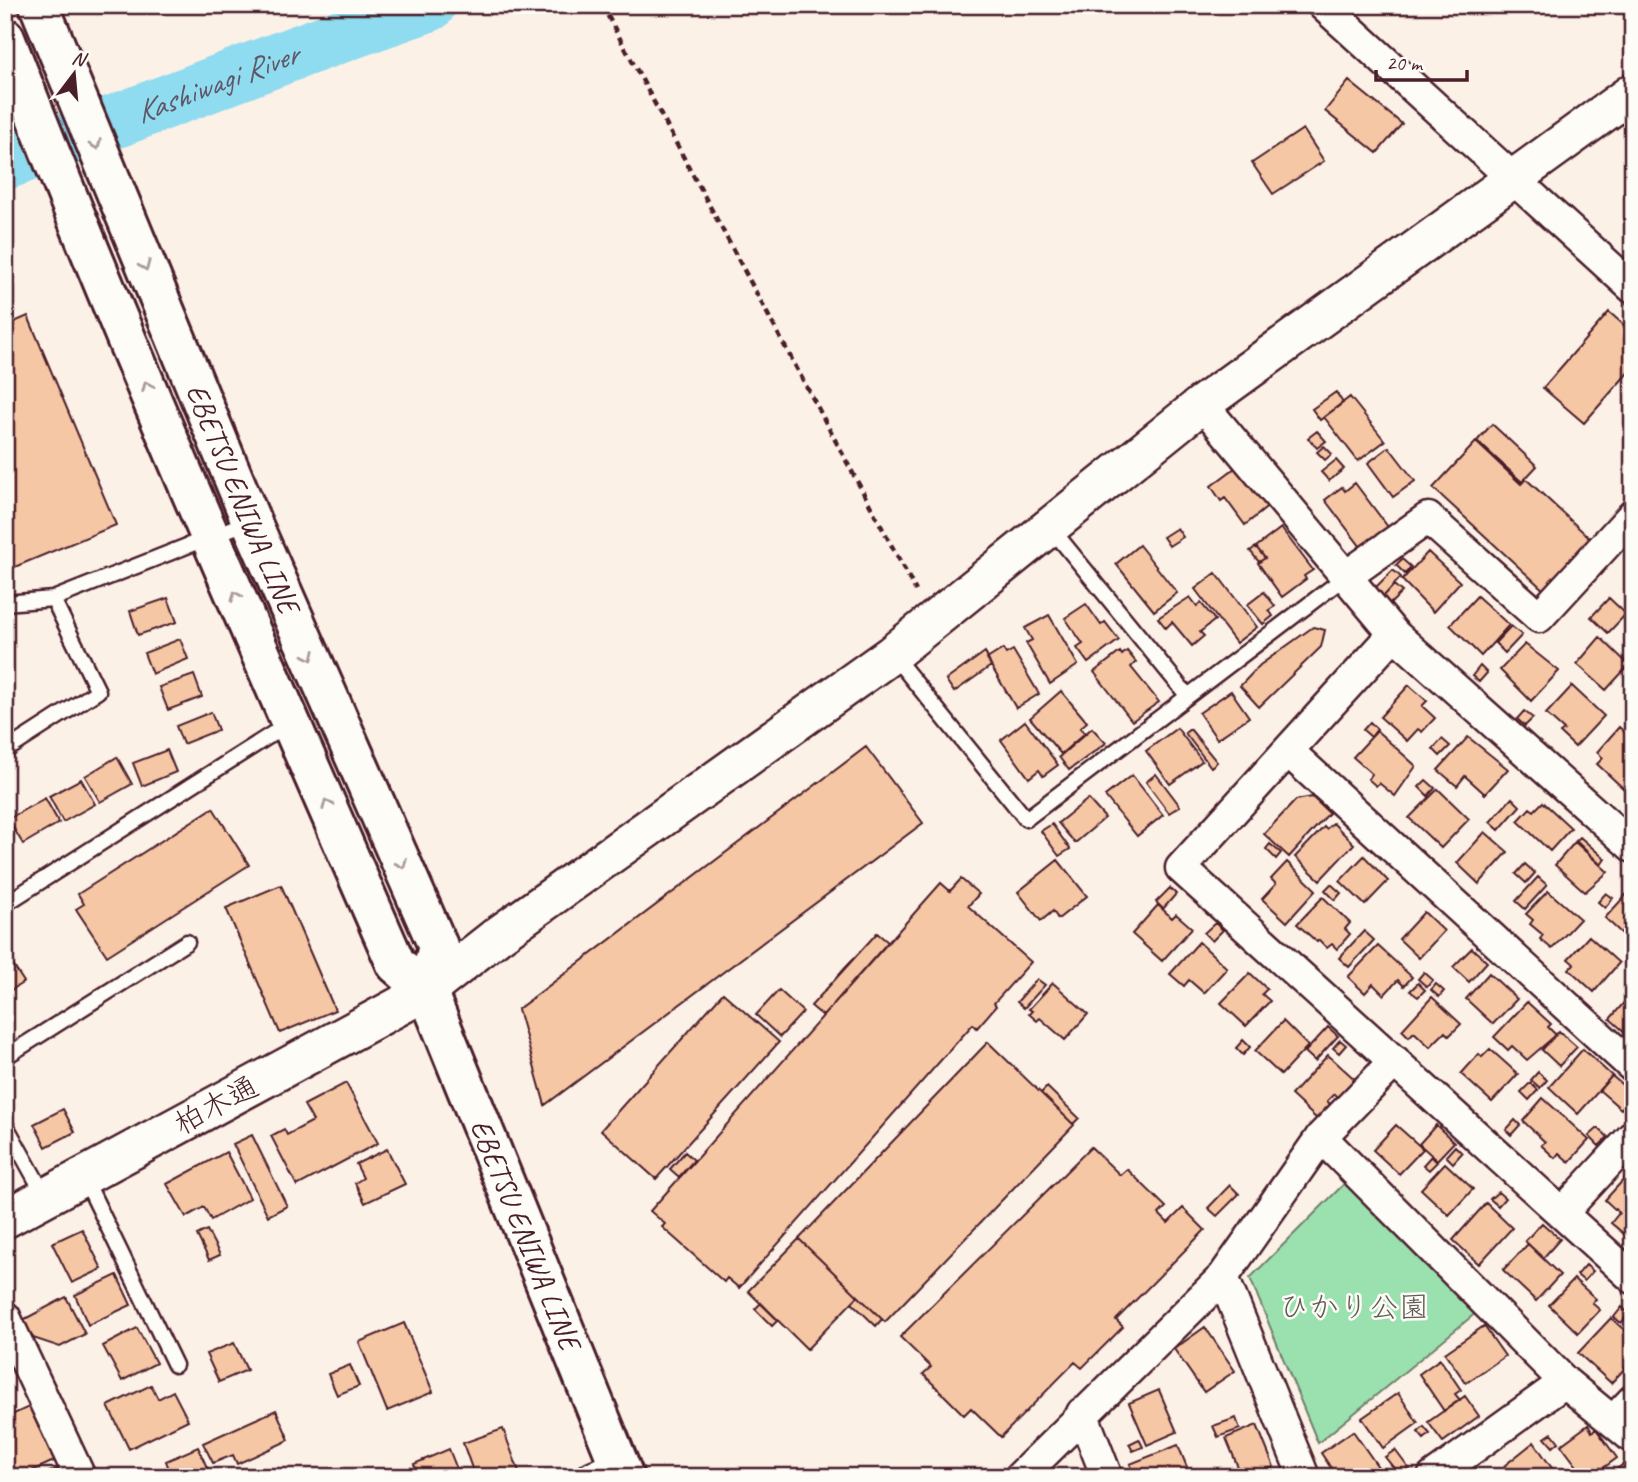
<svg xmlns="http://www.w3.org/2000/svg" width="1638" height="1482" viewBox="0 0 1638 1482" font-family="Caveat,'Klee One',sans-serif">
<rect width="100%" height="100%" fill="#fcf1e7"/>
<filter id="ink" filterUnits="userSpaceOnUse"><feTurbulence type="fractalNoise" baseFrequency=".0143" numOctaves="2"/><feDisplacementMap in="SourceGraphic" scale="14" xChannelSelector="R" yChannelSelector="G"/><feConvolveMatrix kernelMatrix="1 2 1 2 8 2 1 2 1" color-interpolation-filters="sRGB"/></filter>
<g filter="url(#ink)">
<path fill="#9be1af" stroke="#72806d" stroke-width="2" d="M1345 1183 1477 1312 1318 1443 1250 1278Z"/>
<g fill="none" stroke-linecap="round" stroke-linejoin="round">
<path stroke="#8fdbef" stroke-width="54" id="s1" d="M5 163C147 111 286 53 429 5"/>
</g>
<path fill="#f6c7a5" stroke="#4a1f2b" stroke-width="2" d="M1349 81 1402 124 1377 153 1325 111Z
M1303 129 1324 161 1273 194 1252 163Z
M1609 312 1633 333V367L1584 423 1543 388Z
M28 316 116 525 5 571V326Z
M1336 392 1343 403 1320 420 1312 409Z
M1350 397 1385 441 1358 461 1324 417Z
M1492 424 1537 466 1522 482 1477 441Z
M1317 431 1326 441 1317 448 1308 438Z
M1476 442 1521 484 1526 479 1594 542 1547 593 1433 488Z
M1324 446 1332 454 1325 460 1317 452Z
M1389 447 1415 481 1393 497 1368 463Z
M1336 460 1344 469 1329 481 1321 472Z
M1239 465 1270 505 1245 525 1225 498 1221 501 1211 486Z
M1355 483 1391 531 1364 551 1325 500 1342 487 1345 491Z
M1177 528 1183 537 1169 546 1163 537Z
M1281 528 1313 570 1304 576 1306 579 1282 597 1258 563 1265 558 1256 547Z
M1139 545 1177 593 1154 611 1116 564Z
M1256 547 1265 558 1259 562 1250 551Z
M1428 552 1460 582 1433 612 1402 580Z
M1402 559 1411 567 1405 574 1396 565Z
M1393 570 1401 577 1383 597 1374 589Z
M1216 573 1257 627 1236 643 1195 589Z
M1394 585 1402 592 1390 604 1383 597Z
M1264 592 1275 606 1269 610 1273 616 1263 624 1247 605Z
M1477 596 1509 625 1481 656 1450 625Z
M1190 597 1197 606 1201 603 1215 620 1200 632 1204 636 1192 646 1172 622 1166 628 1158 618Z
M168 598 177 622 138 635 130 611Z
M1609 598 1626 614 1608 633 1591 617Z
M1086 604 1101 625 1105 622 1119 640 1088 663 1077 648 1083 644 1065 618Z
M1049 615 1078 665 1050 684 1026 643 1032 640 1025 628Z
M1511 626 1522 635 1505 653 1495 643Z
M1313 627 1325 630 1321 647 1259 707 1240 686 1260 665Z
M1600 637 1629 665 1606 690 1577 664Z
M180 639 188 659 152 674 144 653Z
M1525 644 1559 671 1531 701 1500 670Z
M1003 649 1006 654 1013 650 1039 694 1016 708 987 659Z
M1127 651 1136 662 1131 667 1159 702 1132 721 1094 672 1120 652 1122 655Z
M985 652 991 666 954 692 946 680Z
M1480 666 1487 673 1479 682 1472 676Z
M194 675 202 697 168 710 159 687Z
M1409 685 1427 701 1422 706 1435 718 1422 732 1418 729 1407 741 1380 717Z
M1572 686 1604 716 1575 747 1560 733 1564 730 1546 714Z
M1061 691 1087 722 1080 728 1085 733 1061 754 1030 718Z
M1231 691 1249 717 1217 739 1199 713Z
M1524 711 1533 718 1525 726 1517 719Z
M211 712 218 730 183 744 176 726Z
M1025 721 1058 765 1043 776 1039 770 1029 778 1001 740Z
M1370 722 1377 729 1371 737 1363 730Z
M1619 727 1633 740V779L1624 789 1597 764 1603 758 1597 752Z
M1092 728 1106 743 1069 770 1059 757Z
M1177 728 1202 761 1170 784 1146 751Z
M1190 729 1217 762 1211 767 1185 733Z
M1377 731 1416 766 1395 796 1379 783 1376 786 1368 779 1372 774 1353 757Z
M1468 737 1508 769 1485 794 1465 776 1457 786 1438 770Z
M1442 739 1450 746 1440 756 1433 749Z
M866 747 923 823 545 1105 518 1009Z
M167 750 176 772 142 786 133 763Z
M117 757 132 784 100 802 85 776Z
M1156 774 1180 806 1169 813 1146 782Z
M1132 775 1163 815 1137 836 1105 796Z
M81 779 95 804 63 822 49 796Z
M1426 780 1435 788 1428 796 1419 787Z
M1438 789 1469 819 1441 848 1409 818Z
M1312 797 1329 813 1289 857 1264 834 1296 800Z
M45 798 59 823 23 844 8 819Z
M1512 798 1520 806 1499 830 1490 822Z
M1088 799 1105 818 1075 843 1058 823Z
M1543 802 1571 828 1550 851 1518 821 1530 808 1534 811Z
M213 808 249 865 107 956 76 909 84 904 78 894Z
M1333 823 1354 844 1320 880 1295 857 1324 827 1326 829Z
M1052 824 1070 849 1059 856 1041 831Z
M1485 832 1508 852 1479 884 1457 863Z
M1580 837 1605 859 1601 865 1576 841Z
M1575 842 1608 872 1585 892 1555 865Z
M1270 844 1281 853 1276 859 1266 849Z
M1364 856 1388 881 1365 905 1340 881Z
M1058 860 1087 896 1058 919 1053 911 1041 921 1018 892Z
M1287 862 1316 890 1287 922 1262 899 1276 884 1271 879Z
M1525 864 1535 873 1526 883 1516 874Z
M1538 877 1547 885 1525 909 1516 901Z
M961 879 979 894 968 906 1031 962 994 1003 996 1006 977 1028 973 1024 739 1288 727 1278 724 1282 662 1227 665 1224 650 1211 941 883 950 891Z
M1331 884 1341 893 1335 900 1325 890Z
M281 885 335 1010 280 1033 226 908Z
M1633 887V944L1605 918Z
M1170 888 1176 894 1163 909 1156 902Z
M1548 891 1580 919 1552 949 1540 939 1543 935 1530 924 1533 920 1526 914Z
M1606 893 1613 898 1605 908 1598 902Z
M1323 897 1350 923 1345 929 1350 934 1337 949 1332 944 1327 948 1319 940 1317 942 1297 924Z
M1158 905 1172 918 1176 914 1192 928 1162 961 1132 934Z
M1424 912 1444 931 1419 958 1399 939Z
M1215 923 1223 930 1212 941 1204 933Z
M1364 931 1374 940 1349 967 1339 958Z
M877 933 888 942 823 1016 811 1006Z
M1589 936 1619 963 1594 992 1569 969 1574 964 1568 959Z
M1199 942 1227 968 1204 993 1189 980 1184 986 1170 974Z
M1378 946 1412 977 1404 986 1398 980 1384 995 1373 984 1365 993 1348 977Z
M1472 948 1487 962 1469 982 1453 967Z
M5 953 24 982 5 994Z
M1424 972 1433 980 1427 987 1418 979Z
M1250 973 1267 989 1262 994 1270 1001 1246 1026 1221 1003Z
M1489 973 1517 999 1493 1024 1466 999Z
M1037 979 1045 985 1024 1008 1017 1002Z
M1053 983 1088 1014 1065 1040 1040 1018 1037 1021 1029 1014 1032 1011 1029 1009Z
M1418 983 1425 990 1418 997 1410 991Z
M1436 984 1444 991 1439 997 1431 990Z
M779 990 803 1012 780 1037 756 1015Z
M723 993 779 1042 656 1179 601 1130Z
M1432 997 1461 1024 1449 1036 1445 1032 1430 1047 1414 1032 1409 1037 1402 1030Z
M1626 1000 1633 1005V1030L1628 1035 1610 1019Z
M1527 1002 1551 1024 1548 1027 1556 1035 1527 1060 1512 1046 1508 1050 1494 1037Z
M1283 1021 1308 1046 1281 1075 1255 1051Z
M1328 1027 1338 1036 1315 1061 1305 1052Z
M1559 1031 1577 1047 1559 1066 1542 1050Z
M1243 1040 1250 1047 1243 1055 1236 1048Z
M1340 1040 1346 1045 1339 1053 1333 1048Z
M988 1042 1074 1125 885 1322 799 1239Z
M1490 1049 1518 1074 1492 1102 1461 1074 1479 1054 1482 1057Z
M1583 1049 1612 1076 1578 1114 1549 1087Z
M1328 1055 1359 1083 1342 1102 1334 1094 1327 1101 1331 1105 1318 1120 1291 1095Z
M1538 1072 1547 1080 1540 1088 1531 1080Z
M1612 1076 1633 1094 1621 1109 1599 1090Z
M346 1083 378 1143 297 1186 271 1136 284 1129 287 1135 313 1121 304 1105Z
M1530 1083 1538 1090 1529 1100 1521 1092Z
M1047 1087 1079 1118 1073 1124 1041 1093Z
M1543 1098 1589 1140 1569 1162 1559 1153 1555 1158 1541 1145 1545 1142 1523 1121Z
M63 1109 75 1132 46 1147 34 1124Z
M1515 1120 1520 1125 1511 1135 1506 1130Z
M1396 1125 1423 1149 1399 1174 1373 1150Z
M1436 1125 1454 1142 1437 1160 1419 1144Z
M1598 1128 1608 1137 1599 1146 1589 1136Z
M252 1135 287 1206 268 1216 233 1144Z
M1455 1146 1462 1153 1453 1163 1446 1156Z
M1091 1147 1120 1175 1127 1169 1166 1207 1159 1214 1168 1223 1183 1208 1205 1230 1116 1320 1123 1327 1082 1368 1075 1362 1001 1437 971 1408 964 1415 923 1374 931 1367 900 1337Z
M387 1149 405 1184 365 1203 355 1183 363 1178 356 1164Z
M226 1152 250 1198 211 1220 204 1207 186 1217 167 1184Z
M685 1152 694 1160 679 1177 670 1169Z
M1431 1156 1437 1162 1429 1170 1423 1165Z
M1445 1163 1473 1189 1449 1215 1421 1189Z
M1626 1177 1633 1183V1235L1630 1239 1611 1223 1619 1213 1605 1200Z
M1230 1185 1239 1194 1217 1216 1208 1208Z
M1498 1192 1505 1198 1498 1206 1490 1199Z
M1486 1203 1512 1228 1479 1264 1453 1240Z
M1542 1223 1560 1239 1543 1258 1525 1241Z
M82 1229 102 1269 72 1283 52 1243Z
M207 1230 220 1255 209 1260 197 1235Z
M799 1239 858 1296 807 1349 748 1291Z
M1528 1244 1560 1275 1536 1301 1503 1270Z
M1586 1265 1593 1271 1584 1281 1577 1275Z
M117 1275 131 1305 88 1325 75 1295Z
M1574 1279 1596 1299 1592 1303 1600 1310 1578 1333 1549 1305Z
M858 1296 882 1319 876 1326 852 1303Z
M66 1297 85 1334 60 1347 33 1338 23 1320Z
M761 1303 778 1320 772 1326 755 1309Z
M1622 1307 1629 1314 1621 1323 1614 1317Z
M1611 1318 1633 1338V1360L1611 1383 1578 1353Z
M404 1323 433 1392 387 1411 359 1342Z
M1484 1326 1505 1356 1466 1383 1445 1353Z
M1205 1327 1235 1371 1204 1392 1174 1349Z
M137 1328 156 1363 122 1381 103 1346Z
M234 1343 247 1370 219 1382 206 1354Z
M1440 1359 1461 1390 1455 1394 1460 1400 1444 1411 1419 1374Z
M350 1365 359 1386 337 1395 328 1374Z
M151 1385 158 1399 173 1391 188 1420 129 1449 108 1406Z
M1159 1390 1177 1432 1147 1445 1129 1403Z
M1398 1393 1418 1423 1383 1448 1362 1418Z
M1465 1396 1479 1416 1443 1442 1428 1422Z
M31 1406 56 1460 19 1477H11L5 1465V1418Z
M276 1410 289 1440 237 1464 233 1455 213 1463 203 1443Z
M1236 1418 1240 1429 1218 1437 1213 1426Z
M1257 1425 1274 1467 1242 1477 1226 1438Z
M1588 1425 1592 1432 1596 1429 1617 1458 1591 1477H1585L1561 1445Z
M1424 1427 1430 1434 1424 1439 1418 1432Z
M503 1429 521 1477H475L463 1443Z
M1353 1431 1385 1477H1337L1321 1453Z
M1552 1433 1559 1442 1553 1447 1545 1438Z
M1139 1439 1143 1447 1133 1451 1129 1444Z
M1534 1442 1558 1477H1512L1504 1466Z
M1178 1445 1191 1477H1150L1149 1473 1136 1477 1130 1464Z
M198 1447 211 1477H172L166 1461Z
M449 1449 460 1477H419L414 1464Z
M1395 1450 1410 1470 1401 1477 1385 1457Z
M1625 1463 1633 1477H1606Z
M59 1468 63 1477H38Z"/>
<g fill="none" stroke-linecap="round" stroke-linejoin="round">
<defs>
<path id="service" d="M1051 528 1187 695
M5 603 53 599
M893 655 1026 819 1345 577
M5 751 98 691 53 599 250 521
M5 904 291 722
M5 1057 187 942
M5 1124 45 1196
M84 1177 175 1365"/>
<path id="minor" d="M1323 5 1633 288
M1202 404 1394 634 1633 847
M1345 577 1428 518 1539 617 1633 515
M1394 634 1181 868 1633 1278
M1289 752 1633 1067
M1321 1137 1565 1382 1633 1438
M1562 1213 1633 1136
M1223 1277 1304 1477
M5 1317 80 1477
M1082 1413 1107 1477
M1614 1420 1633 1400
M592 1477 619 1465
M1020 1477 1223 1277 1321 1137 1395 1061
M1433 1477 1565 1382"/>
<path id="tertiary" d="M5 1219 427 991 497 936 892 654 1202 404 1633 92"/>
<g id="primary">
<path id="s2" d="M39 5 251 521 438 946 427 991"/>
<path id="s3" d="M5 38C126 350 262 657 396 964L427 991 624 1477"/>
</g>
</defs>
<use href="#service" stroke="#4a1f2b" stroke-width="19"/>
<use href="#minor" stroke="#4a1f2b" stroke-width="35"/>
<use href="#tertiary" stroke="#4a1f2b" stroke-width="42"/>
<use href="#primary" stroke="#4a1f2b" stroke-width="44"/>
<path stroke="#4a1f2b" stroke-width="4.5" stroke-dasharray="7 5" stroke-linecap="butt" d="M602 5 916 591"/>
<use href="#service" stroke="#fdfcf7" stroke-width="14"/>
<use href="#minor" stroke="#fdfcf7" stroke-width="30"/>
<use href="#tertiary" stroke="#fdfcf7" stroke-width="37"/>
<use href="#primary" stroke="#fdfcf7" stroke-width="38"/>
</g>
<defs><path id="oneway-chevron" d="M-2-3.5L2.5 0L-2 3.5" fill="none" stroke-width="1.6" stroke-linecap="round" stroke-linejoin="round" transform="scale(1.75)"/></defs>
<g stroke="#ac999b">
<use href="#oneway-chevron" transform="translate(96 145) rotate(68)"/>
<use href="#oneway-chevron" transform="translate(145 266) rotate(67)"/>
<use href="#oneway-chevron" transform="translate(147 386) rotate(-113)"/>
<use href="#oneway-chevron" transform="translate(236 596) rotate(-114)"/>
<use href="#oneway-chevron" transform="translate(310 656) rotate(66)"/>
<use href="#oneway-chevron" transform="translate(327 804) rotate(-114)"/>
<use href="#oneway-chevron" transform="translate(402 864) rotate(66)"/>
</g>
</g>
<g text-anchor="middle" stroke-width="5" stroke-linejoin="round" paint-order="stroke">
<g font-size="30" fill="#4a1f2b" stroke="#fdfcf7">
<text dy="10" stroke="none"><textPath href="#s2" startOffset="534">EBETSU ENIWA LINE</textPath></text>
<text transform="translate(216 1105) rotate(-28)" y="10">柏木通</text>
<text dy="10" stroke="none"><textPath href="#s3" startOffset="1309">EBETSU ENIWA LINE</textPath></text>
</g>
<g font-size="30" fill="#625953" stroke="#fdfcf7">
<text x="1354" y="1317">ひかり公園</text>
</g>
<g font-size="32" font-style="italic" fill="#5f5766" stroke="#fdfcf7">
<text dy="11" stroke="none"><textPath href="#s1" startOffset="226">Kashiwagi River</textPath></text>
</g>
</g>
<rect width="1638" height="1482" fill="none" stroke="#fdfcf7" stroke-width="28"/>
<rect x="14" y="14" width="1610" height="1454" fill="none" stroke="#4a1f2b" stroke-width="2.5" filter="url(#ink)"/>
<g transform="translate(74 74) rotate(16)" stroke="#fdfcf7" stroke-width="5" paint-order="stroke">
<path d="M0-5L12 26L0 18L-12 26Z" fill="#4a1f2b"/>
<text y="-10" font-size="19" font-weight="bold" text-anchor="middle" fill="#4a1f2b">N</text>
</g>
<path d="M1376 70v10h91v-10" fill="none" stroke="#4a1f2b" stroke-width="3.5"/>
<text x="1386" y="70" font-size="21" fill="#4a1f2b" stroke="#fdfcf7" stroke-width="5" paint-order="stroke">20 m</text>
</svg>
